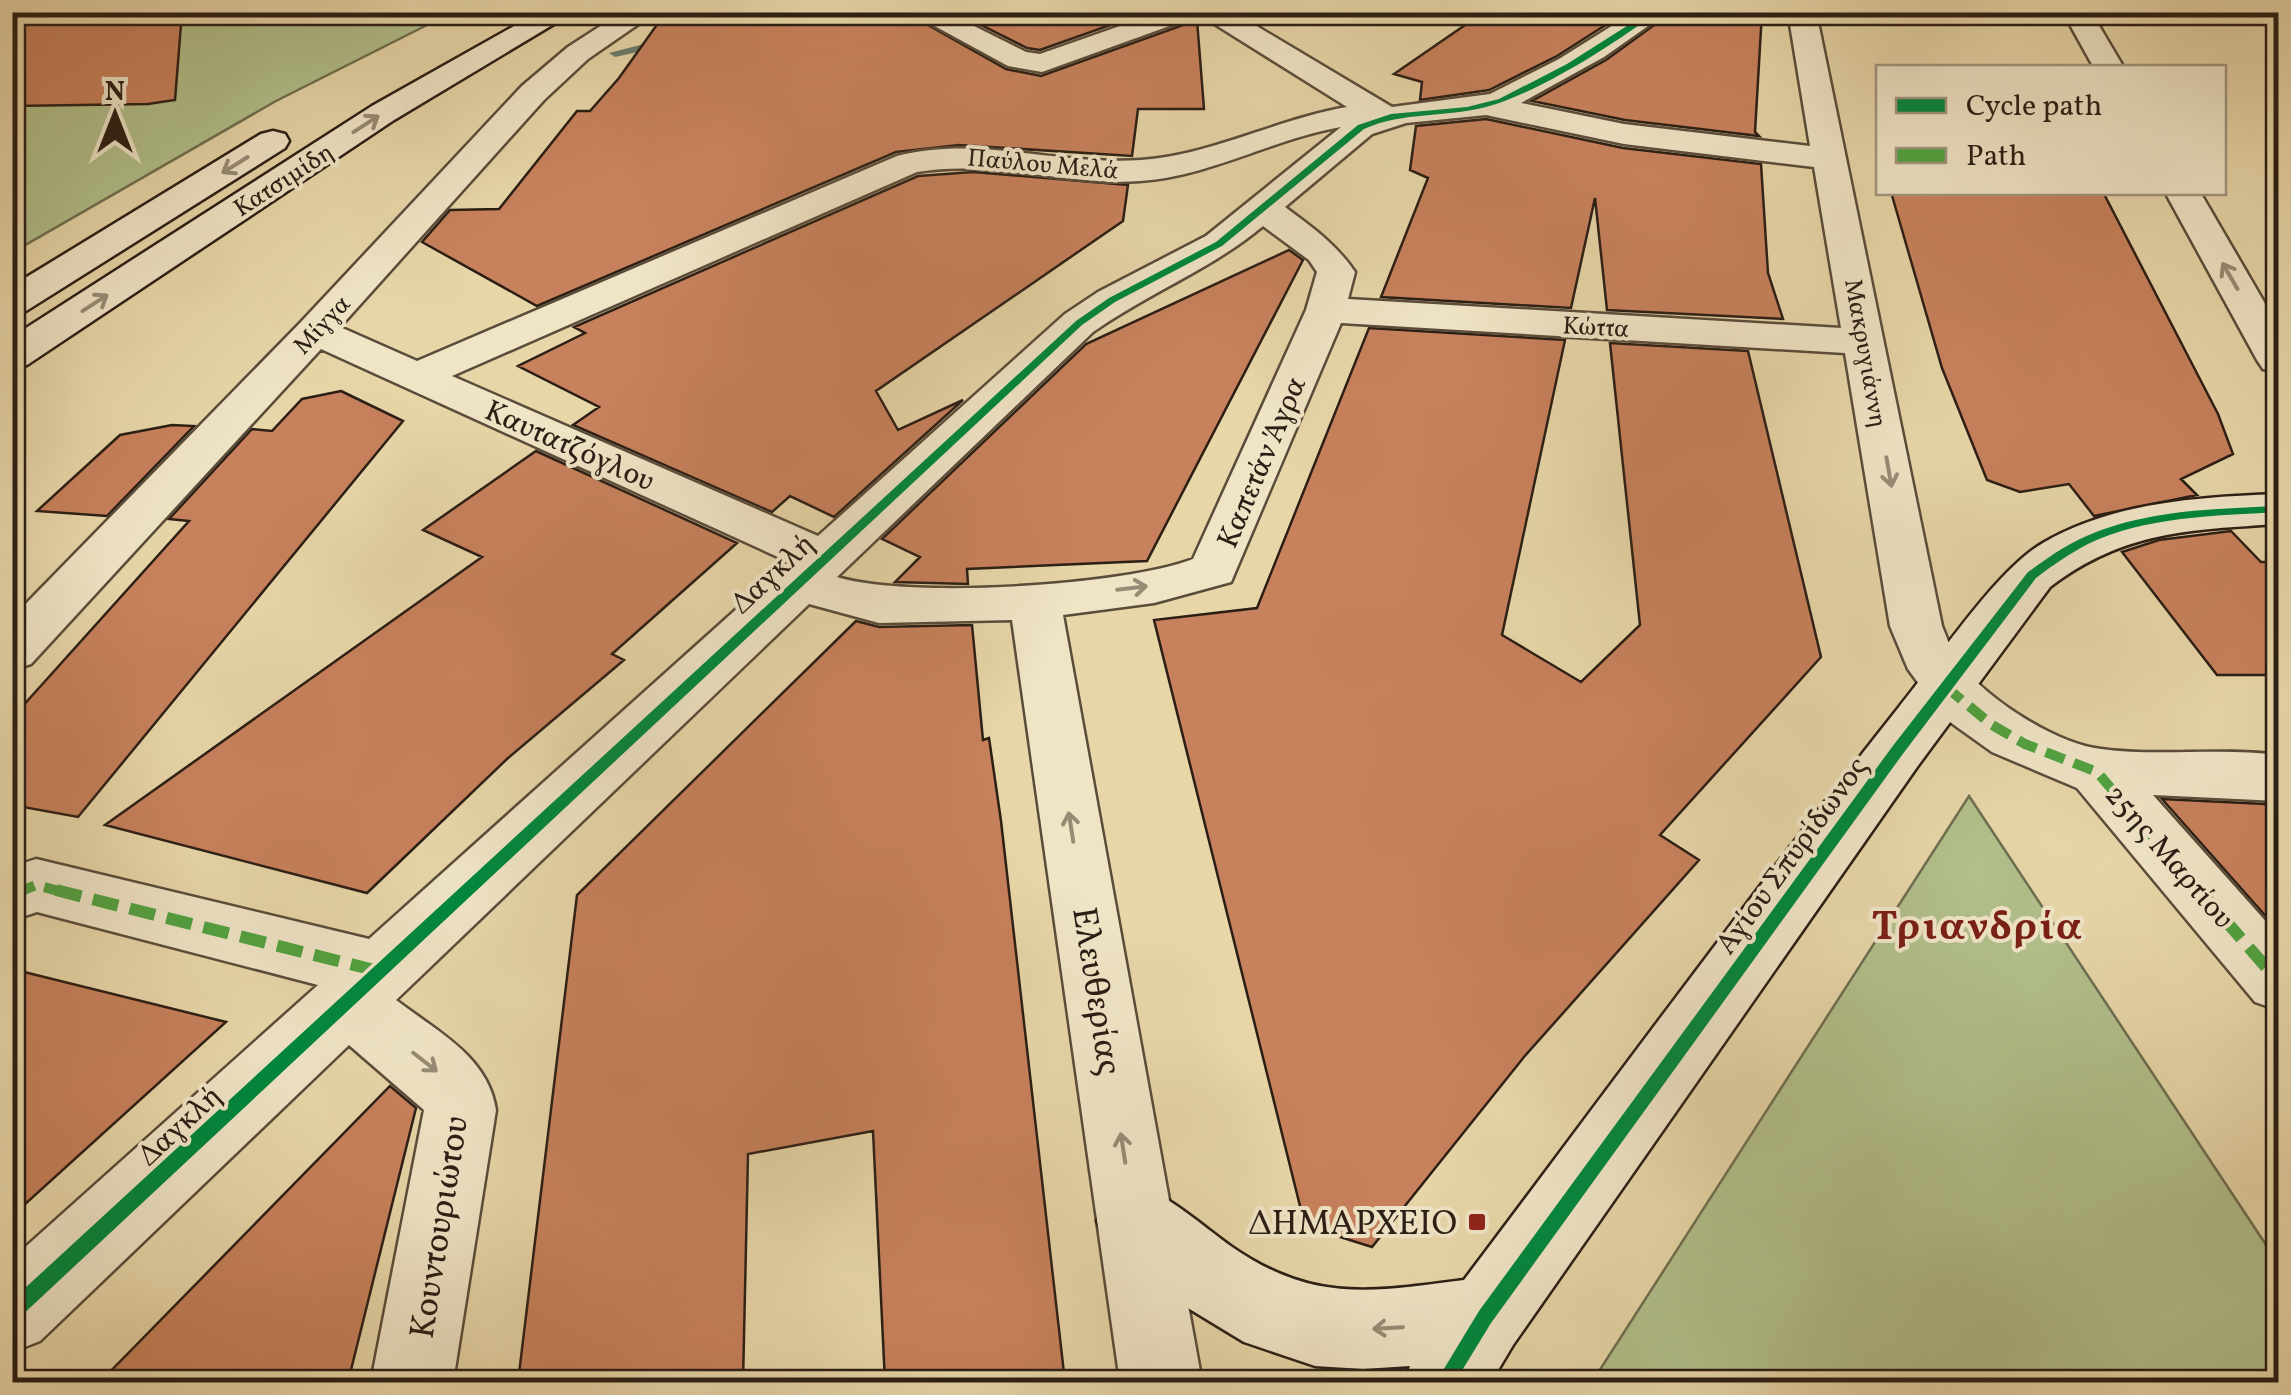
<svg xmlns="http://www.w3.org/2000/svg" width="2291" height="1395" viewBox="0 0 2291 1395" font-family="Vollkorn,serif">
<rect width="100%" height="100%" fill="#e7d6a8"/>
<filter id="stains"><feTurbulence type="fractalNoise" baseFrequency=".002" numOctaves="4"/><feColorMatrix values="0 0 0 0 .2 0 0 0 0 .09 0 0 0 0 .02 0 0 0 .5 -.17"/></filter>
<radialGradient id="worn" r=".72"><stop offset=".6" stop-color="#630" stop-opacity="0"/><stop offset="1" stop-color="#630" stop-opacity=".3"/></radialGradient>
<path fill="#b1bf8b" stroke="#6e6e50" stroke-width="2.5" d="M12 13H451L276 101 13 252Z
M1969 796 2278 1263V1382H1592Z"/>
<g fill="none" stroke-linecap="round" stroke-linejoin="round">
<path fill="#6c7c6a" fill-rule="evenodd" d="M671 37 677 41 675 44 615 57 609 53Z"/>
</g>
<path fill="#c7815c" stroke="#2b1e15" stroke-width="2.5" d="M12 12H182L175 100 148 104 12 106Z
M666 12H905L1006 69 1041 76 1197 20 1204 109H1138L1132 156 959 145 896 152 537 306 422 242 450 210 499 209 577 111H590L619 78Z
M955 12H1147L1040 50 1027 48Z
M1484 12H1626L1557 56 1489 90 1420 100 1422 82 1394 74Z
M1672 12H1762L1755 132 1759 136 1625 120 1532 101 1606 60Z
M1486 119 1623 148 1761 164 1768 273 1783 319 1607 310 1595 198 1571 308 1381 297 1428 178 1410 170 1416 126Z
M973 172 1128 185 1123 221 876 391 898 430 963 400 834 517 790 496 772 512 573 425 599 407 518 366 585 333 574 327 918 176Z
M1891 192H2103L2218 414 2233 454 2181 479 2197 495 2094 516 2069 484 2020 492 1987 480 1942 368Z
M1289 250 1303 260 1147 561 967 569 968 584 895 582 920 557 882 539 1086 344Z
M1369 328 1565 340 1502 635 1581 682 1640 625 1610 343 1748 351 1821 657 1660 835 1699 860 1524 1057 1372 1247 1305 1226 1154 620 1257 608Z
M341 391 403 421 78 817 12 805V718L189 521 169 519 252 429 272 431 302 399Z
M172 425 194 426 107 516 37 511 120 435Z
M536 451 737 543 612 654 624 660 507 759 367 893 105 825 482 557 423 530Z
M2231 531 2261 562H2278V675H2217L2122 552 2159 540Z
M856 621 879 627 972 625 983 740 989 738 1001 821 1065 1382H885L873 1131 748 1154 743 1382H518L577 895Z
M2162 799 2265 804 2278 818V930Z
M12 969 226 1022 12 1216Z
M390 1086 416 1108 348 1382H100Z"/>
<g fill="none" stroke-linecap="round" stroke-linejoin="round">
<defs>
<path id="street" d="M622 12H656L588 59 544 100 340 327 417 361 897 156C980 135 1058 166 1141 160 1212 155 1277 119 1347 107L1200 15 1042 72 1008 66 909 12H946L1026 52 1040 54 1160 12H1233L1392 107 1490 94 1559 59 1634 12H1668L1604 57 1521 103 1624 124 1810 146 1788 12H1816L1942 626C1948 641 1953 655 1963 667 1990 701 2057 744 2101 749 2159 757 2220 747 2278 755V801L2153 795 2278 935V1010L2255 1002 2077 788 1992 752 1943 717 1908 669 1890 626 1845 353 1341 323 1231 582 1154 603 1063 615 1202 1382H1120L1012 620 879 623 809 604 396 1000C436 1031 488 1056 496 1110L453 1382H371L424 1110 349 1045 40 1341 12 1352V1259L318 985 37 912 12 920V867L36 859 369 939 789 562 321 349 31 664 12 670V618L301 322 522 86 568 47ZM1486 115 1624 144 1814 167 1841 328 1348 299 1355 272C1336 244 1312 227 1285 207L1372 134 1406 123ZM1341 127 1206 236 1098 292 1065 314 818 536 452 376 917 172C993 159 1065 186 1140 181 1211 176 1272 139 1341 127ZM1263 226 1309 260 1317 272 1306 310 1193 559C1122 586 909 599 837 577L1093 332C1148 293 1212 269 1263 226Z
M2063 12H2091L2124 68H2094Z
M2165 192H2200L2278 326V372L2263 369 2257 360Z"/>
<path id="secondary" d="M539 12H574L394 120 27 365 12 368V337L372 106Z
M273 131 285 134 289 141 285 148 26 311 12 315V286L261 134Z
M2278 494V524C2190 530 2123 531 2050 587L1917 767 1513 1345 1491 1382H1404L1410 1366 1363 1369 1315 1366 1244 1342 1183 1305 1108 1248 1097 1221 1108 1194 1135 1183C1172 1198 1200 1224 1232 1247 1313 1303 1371 1292 1464 1280 1608 1089 1750 895 1899 707 1936 662 1996 570 2043 543 2113 502 2199 497 2278 494Z"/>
</defs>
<use href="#street" stroke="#5a4c3a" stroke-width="5"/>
<use href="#secondary" stroke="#2b1e15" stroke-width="5"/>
<use href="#street" fill="#efe4c6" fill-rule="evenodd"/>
<use href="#secondary" fill="#efe4c6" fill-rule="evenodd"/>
<path stroke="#51a240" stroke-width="10" stroke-dasharray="20 10" stroke-linecap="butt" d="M1946 687 1992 725 2025 744 2097 772 2201 893
M16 893 36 885 66 893"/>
<path stroke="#51a240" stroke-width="12" stroke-dasharray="26 12" stroke-linecap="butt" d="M56 890 382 972
M2199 890 2278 981
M12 894 23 890"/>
<defs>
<path id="cycleway" d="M1649 12H1657C1613 45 1538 93 1486 107 1445 118 1404 111 1364 129L1222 246 1115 302 1082 325 18 1319 12 1322V1300L1076 321 1109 298 1216 242 1358 125 1391 114 1467 107 1499 99 1567 64Z
M2278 506V512C2215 516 2146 516 2088 544 2069 554 2053 565 2036 578L1902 755 1491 1323 1455 1382H1436L1479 1311 1892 747 2028 572C2045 560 2061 548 2080 539 2141 510 2212 509 2278 506Z"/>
</defs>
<use href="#cycleway" stroke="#efe4c6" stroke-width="7"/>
<use href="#cycleway" fill="#00873e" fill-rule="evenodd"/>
</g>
<defs><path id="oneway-shaft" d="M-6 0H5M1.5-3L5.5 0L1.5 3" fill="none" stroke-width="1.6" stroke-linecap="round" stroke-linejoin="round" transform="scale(2.5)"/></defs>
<g stroke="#978b76">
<use href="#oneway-shaft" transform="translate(366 124) rotate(-33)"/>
<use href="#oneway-shaft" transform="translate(235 165) rotate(148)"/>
<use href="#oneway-shaft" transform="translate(2230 276) rotate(-120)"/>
<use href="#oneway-shaft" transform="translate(95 303) rotate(-33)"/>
<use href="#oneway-shaft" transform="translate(1889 472) rotate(80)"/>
<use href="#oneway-shaft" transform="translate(1132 588) rotate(-7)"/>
<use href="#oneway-shaft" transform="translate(1071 827) rotate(-99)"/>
<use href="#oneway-shaft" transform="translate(425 1062) rotate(38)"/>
<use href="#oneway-shaft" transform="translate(1123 1148) rotate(-99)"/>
<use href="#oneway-shaft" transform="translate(1388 1328) rotate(177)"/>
</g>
<rect fill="#8f2418" stroke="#efe4c6" stroke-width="4" x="1467" y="1212" width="20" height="20" rx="5"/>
<g text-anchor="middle" stroke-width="8" stroke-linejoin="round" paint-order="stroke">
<g font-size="25" fill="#2b1e15" stroke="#efe4c6">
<text transform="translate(1043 163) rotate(5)" y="9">Παύλου Μελά</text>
<text transform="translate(283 179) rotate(-33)" y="9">Κατσιμίδη</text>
<text transform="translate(321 324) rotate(-47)" y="9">Μίγγα</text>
<text transform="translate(1596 326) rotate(3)" y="9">Κώττα</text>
<text transform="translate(1867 353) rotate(80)" y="9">Μακρυγιάννη</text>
</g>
<g font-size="30" fill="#2b1e15" stroke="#efe4c6">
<text transform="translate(570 445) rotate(24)" y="10">Καυτατζόγλου</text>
<text transform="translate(1261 462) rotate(-67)" y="10">Καπετάν Άγρα</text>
<text transform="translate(772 573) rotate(-43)" y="10">Δαγκλή</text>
<text transform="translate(1791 855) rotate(-54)" y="10">Αγίου Σπυρίδωνος</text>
<text transform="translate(2170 856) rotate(49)" y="10">25ης Μαρτίου</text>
<text transform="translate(179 1125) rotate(-43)" y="10">Δαγκλή</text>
</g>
<g font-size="35" fill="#2b1e15" stroke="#efe4c6">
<text transform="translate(1098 991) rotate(81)" y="12">Ελευθερίας</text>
<text transform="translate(438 1227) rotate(-81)" y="12">Κουντουριώτου</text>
</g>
<g font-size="35" fill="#2b1e15" stroke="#efe4c6" text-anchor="end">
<text x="1457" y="1234">ΔΗΜΑΡΧΕΙΟ</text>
</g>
<g font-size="40" font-weight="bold" letter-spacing="2.5" fill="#7a1f14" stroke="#efe4c6">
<text x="1978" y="939">Τριανδρία</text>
</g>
</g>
<rect width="2291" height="1395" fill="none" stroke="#e7d6a8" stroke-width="50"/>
<rect x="15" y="15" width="2261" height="1365" fill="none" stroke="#2b1e15" stroke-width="5"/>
<rect x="25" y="25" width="2241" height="1345" fill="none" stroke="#2b1e15" stroke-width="2.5"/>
<rect x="1876" y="65" width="350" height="130" fill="#efe4c6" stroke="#a1957f" stroke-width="2.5"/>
<rect x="1896" y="98" width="50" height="15" fill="#00873e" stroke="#a1957f" stroke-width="2.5"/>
<text x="1966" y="115" font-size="30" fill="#2b1e15">Cycle path</text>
<rect x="1896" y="148" width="50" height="15" fill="#51a240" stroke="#a1957f" stroke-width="2.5"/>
<text x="1966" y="165" font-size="30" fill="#2b1e15">Path</text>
<g transform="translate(115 115)" stroke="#efe4c6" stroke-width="8" paint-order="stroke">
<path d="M0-8L18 38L0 25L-18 38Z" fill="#2b1e15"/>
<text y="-15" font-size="28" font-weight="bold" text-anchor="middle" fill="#2b1e15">N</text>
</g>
<rect width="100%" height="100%" filter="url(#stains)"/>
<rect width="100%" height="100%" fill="url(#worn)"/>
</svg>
